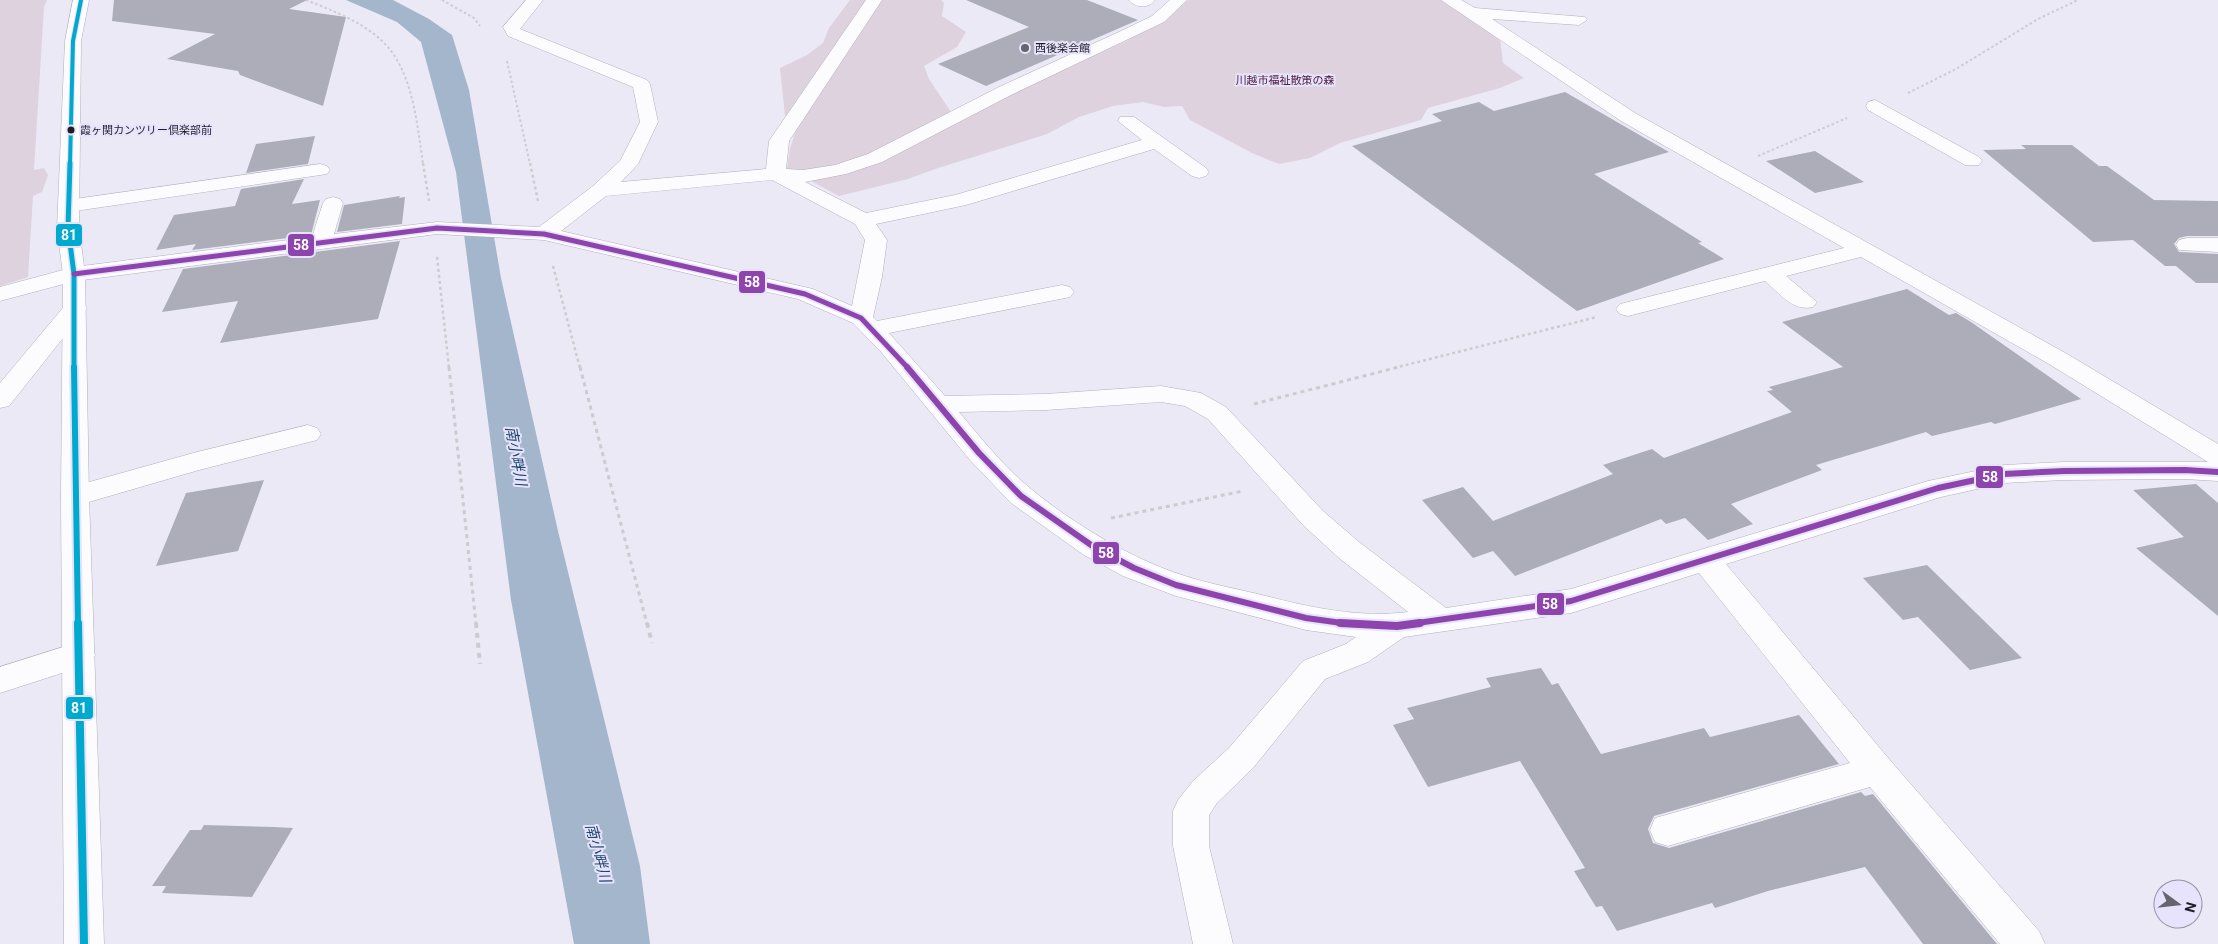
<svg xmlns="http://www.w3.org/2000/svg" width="2218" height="944" viewBox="0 0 2218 944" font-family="Roboto,'Noto Sans JP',sans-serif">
<rect width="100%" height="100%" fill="#ebe9f6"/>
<path fill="#ded2df" d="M0 0H47L44 7 34 170 44 168 48 175 42 192 33 196 28 277 0 286Z
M850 0H941L944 3 942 16 966 32 957 47 924 66 929 79 951 112 1024 88 1126 41 1167 19 1188 0H1443L1500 38 1503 63 1524 78 1500 88 1428 108 1421 120 1340 143 1310 158 1279 164 1252 153 1190 120 1182 106 1164 107 1143 102 1113 106 1079 117 1047 134 1025 141 938 168 908 179 839 196 787 168 790 149 797 127 785 116 780 68 807 55 823 43 829 28Z"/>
<path fill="#a4b6cc" d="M346 0H393L429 19 452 35 469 90 501 278 558 531 640 866 650 944H574L511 600 456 172 421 42 397 22Z"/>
<path fill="#acadb9" d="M114 0H307L289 9 346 17 323 106 240 75 238 71 167 59 215 34 112 21Z
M966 0H1087L1138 20 986 86 938 64 1029 27Z
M1565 92 1669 152 1594 174 1702 242 1698 243 1724 259 1577 311 1352 146 1442 121 1432 114 1479 102 1494 111Z
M315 136 308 164 246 173 256 144Z
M2021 145H2072L2099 166H2107L2154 200 2218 201V236H2187L2179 238 2174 244 2179 252 2218 254V283H2196L2176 266H2165L2133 240 2093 242 1983 150 2026 149Z
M1815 151 1864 182 1815 193 1766 161Z
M304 179 292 204 320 200 311 235 192 250 196 244 156 250 174 215 235 206 241 189Z
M400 196 399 198 405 197 402 224 337 232 344 205Z
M400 241 378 319 220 343 238 301 162 312 183 269Z
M1907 289 1949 315 1956 313 1971 322 2081 399 1995 424 1991 422 1932 436 1926 432 1816 465 1822 470 1731 504 1753 524 1708 540 1685 518 1666 524 1661 519 1515 576 1493 551 1473 558 1422 500 1463 487 1493 521 1613 474 1603 465 1652 449 1664 458 1792 412 1767 391 1773 390 1769 387 1843 367 1782 322Z
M264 480 238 551 156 566 186 493Z
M2196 484 2218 503V616L2136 548 2184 537 2133 490Z
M1927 565 2022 658 1970 670 1918 617 1903 620 1863 578Z
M1541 668 1552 685 1558 683 1601 754 1704 728 1710 737 1799 715 1839 764 1654 816 1648 829 1653 843 1669 848 1861 792 1865 796 1873 794 1997 944H1923L1865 867 1768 891 1715 908 1712 903 1617 931 1602 906 1596 907 1574 871 1585 868 1520 761 1428 787 1393 725 1414 719 1407 708 1491 687 1486 678Z
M204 825 274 827 293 828 252 897 162 893 166 886H152L190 830H201Z"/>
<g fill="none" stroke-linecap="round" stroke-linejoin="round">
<defs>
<path id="minor" d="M526 0H543L520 29 647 80 650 84 658 122 638 164 621 182 766 169 769 141 866 0H882L789 141 786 169 803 170 835 165 868 154 999 87 1121 31 1152 16 1170 0H1187L1164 22 1011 95 882 162 846 174 805 182 866 213 955 195 1142 140 1118 121 1120 117H1134L1206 168 1209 172 1206 176 1199 178 1192 176 1154 149 966 205 876 224 887 240 882 277 873 317 877 321 1062 285 1070 287 1074 292 1070 297 889 333 945 396 1046 394 1161 386 1201 393 1226 407 1323 511 1359 542 1446 608 1571 589 1928 481 2004 465 2064 462H2208L2049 364 1861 257 1786 276 1817 302 1813 307C1794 312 1779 293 1765 281L1628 316 1620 314 1616 309 1620 304 1844 248 1621 121 1441 0H1461L1475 8 1585 17 1587 20 1579 25 1492 19 1635 113 2067 354 2218 444V481L2185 479 2064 480 2004 483 1941 497 1726 564 1889 759 2039 931 2045 944H2000L1870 787 1668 846 1655 842 1650 830 1655 818 1850 763 1699 573 1571 613 1404 637 1368 662 1325 679 1253 768 1217 803 1209 815V846L1233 944H1193L1173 846V811L1178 800 1193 781 1229 748 1303 661 1346 644 1356 637 1306 630 1176 596 1123 576 1084 555 1011 503 969 459 882 353 853 323 798 299 544 240 437 234 75 281 0 301V287L74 267 312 237 323 203 326 199 333 197 340 199 343 203 334 234 437 222 539 227 593 186 620 161 640 122 633 87 508 36 503 27ZM772 180 855 224 865 240 852 306 813 289 561 231 606 196ZM1161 402 1185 406 1208 419 1303 525 1339 558 1408 612C1361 618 1312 608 1266 596 1238 589 1209 584 1182 575 1132 559 1072 523 1031 489 1004 467 981 438 959 412L1046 410Z
M1129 0H1155C1149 9 1135 8 1129 0Z
M1875 100 1979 157 1982 161 1979 165H1965L1868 110 1866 106 1868 102Z
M320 164 327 166 330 170 327 174 68 212 61 210 58 206 61 202 68 200Z
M2187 238H2218V252L2179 250 2176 245 2179 240Z
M75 301 83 303 87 308 83 313 9 406 0 408V383L67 303Z
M308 425 317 428 321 434 317 440 199 470 75 506 65 503 61 496 65 489 75 486 197 452Z
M79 642 90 646 95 655 90 664 0 693V667Z"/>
<path id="major" d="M73 0H89L81 41 79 228 85 274 89 496 104 944H64L61 496 63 274 57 228 65 41Z"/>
</defs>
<use href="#minor" stroke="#b1afba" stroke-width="1"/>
<use href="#major" stroke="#b1afba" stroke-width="1"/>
<path stroke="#cccbcf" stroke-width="2" stroke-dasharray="2.5 2.5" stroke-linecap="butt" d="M306 0C331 10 360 21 380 39 413 68 417 124 423 164
M442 0 474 18 480 26
M507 61 530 164
M1908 93 1956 69 2038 19 2078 0
M1758 156 1847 118"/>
<path stroke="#cccbcf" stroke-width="2.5" stroke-dasharray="3 3" stroke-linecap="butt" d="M423 163 429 201
M530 163 538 201
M437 257 449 368
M553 266 580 368
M1394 368 1597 317"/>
<path stroke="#cccbcf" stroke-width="3" stroke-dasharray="4 4" stroke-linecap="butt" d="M449 367 476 624
M580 367 647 624
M1254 404 1399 367
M1111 518 1243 491"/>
<path stroke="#cccbcf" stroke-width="4" stroke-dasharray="5 5" stroke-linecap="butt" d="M476 623 480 664
M647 623 652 643"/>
<use href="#minor" fill="#fcfcfe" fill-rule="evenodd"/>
<use href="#major" fill="#fcfcfe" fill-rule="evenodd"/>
<defs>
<path id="bus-1-far3" d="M70 164 73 41 81 0"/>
<path id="bus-1-far2" d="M70 163 68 228 74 274V368"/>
<path id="bus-1-far1" d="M74 367 78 624"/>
<path id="bus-1" d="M78 623 84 944"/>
<path id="bus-2-far2" d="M74 274 437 228 544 234 805 294 861 318 908 368"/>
<path id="bus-2-far1" d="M907 367 979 453 1021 496 1094 547 1134 568 1176 585 1306 618 1349 624
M1410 624 1571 601 1938 488 2004 474 2064 471 2185 470 2218 472"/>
<path id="bus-2" d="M1340 623 1397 626 1420 623"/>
</defs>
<use href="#bus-1-far3" stroke="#e7e3fc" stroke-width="6"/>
<use href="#bus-1-far2" stroke="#e7e3fc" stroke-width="8"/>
<use href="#bus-1-far1" stroke="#e7e3fc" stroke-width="10"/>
<use href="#bus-1" stroke="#e7e3fc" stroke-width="12"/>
<use href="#bus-2-far2" stroke="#e7e3fc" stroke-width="8"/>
<use href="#bus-2-far1" stroke="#e7e3fc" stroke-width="10"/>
<use href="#bus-2" stroke="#e7e3fc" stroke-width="12"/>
<use href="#bus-1-far3" stroke="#00a9ce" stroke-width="4"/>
<use href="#bus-1-far2" stroke="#00a9ce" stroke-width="5"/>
<use href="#bus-1-far1" stroke="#00a9ce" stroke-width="6"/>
<use href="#bus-1" stroke="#00a9ce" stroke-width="8"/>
<use href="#bus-2-far2" stroke="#8e44ad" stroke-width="5"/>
<use href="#bus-2-far1" stroke="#8e44ad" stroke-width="6"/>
<use href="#bus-2" stroke="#8e44ad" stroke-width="8"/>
</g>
<circle fill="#66646e" stroke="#e7e3fc" stroke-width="2" cx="1025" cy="48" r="5"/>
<circle fill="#1e1c25" stroke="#e7e3fc" stroke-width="2" cx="71" cy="130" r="4.5"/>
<g text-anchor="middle" stroke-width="4" stroke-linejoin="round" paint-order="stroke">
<g font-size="11" fill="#1e1c25" stroke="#e7e3fc" text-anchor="start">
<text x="1035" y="52">西後楽会館</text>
</g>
<g font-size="11" fill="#4d2140" stroke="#e7e3fc">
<text x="1285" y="84">川越市福祉散策の森</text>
</g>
<g font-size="11" fill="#1e1c25" stroke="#e7e3fc" text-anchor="start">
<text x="80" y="134">霞ヶ関カンツリー倶楽部前</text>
</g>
<g font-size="15" font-style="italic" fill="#1c466b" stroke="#e7e3fc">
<text transform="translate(516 456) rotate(80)" y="5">南小畔川</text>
<text transform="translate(598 853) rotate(75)" y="5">南小畔川</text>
</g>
</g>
<g stroke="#e7e3fc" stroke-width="2">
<rect x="55" y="223" width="28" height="24" rx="5" fill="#00a9ce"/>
<rect x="287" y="233" width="28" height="24" rx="5" fill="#8e44ad"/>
<rect x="738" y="270" width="28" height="24" rx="5" fill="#8e44ad"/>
<rect x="1975" y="465" width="29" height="24" rx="5" fill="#8e44ad"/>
<rect x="1092" y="541" width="28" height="24" rx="5" fill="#8e44ad"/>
<rect x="1536" y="592" width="29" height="24" rx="5" fill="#8e44ad"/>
<rect x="65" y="696" width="29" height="24" rx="5" fill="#00a9ce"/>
</g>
<g font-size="14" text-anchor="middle" font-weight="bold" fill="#fff">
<text x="69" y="240">81</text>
<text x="301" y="250">58</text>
<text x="752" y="287">58</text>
<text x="1990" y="482">58</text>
<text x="1106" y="558">58</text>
<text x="1550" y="609">58</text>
<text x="79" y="713">81</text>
</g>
<g transform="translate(2178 904) rotate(105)"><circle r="24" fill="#e7e3fc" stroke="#9793a6"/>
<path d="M0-4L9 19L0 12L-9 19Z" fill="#66646e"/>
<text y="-8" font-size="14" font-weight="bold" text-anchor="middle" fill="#1e1c25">N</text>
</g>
</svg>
